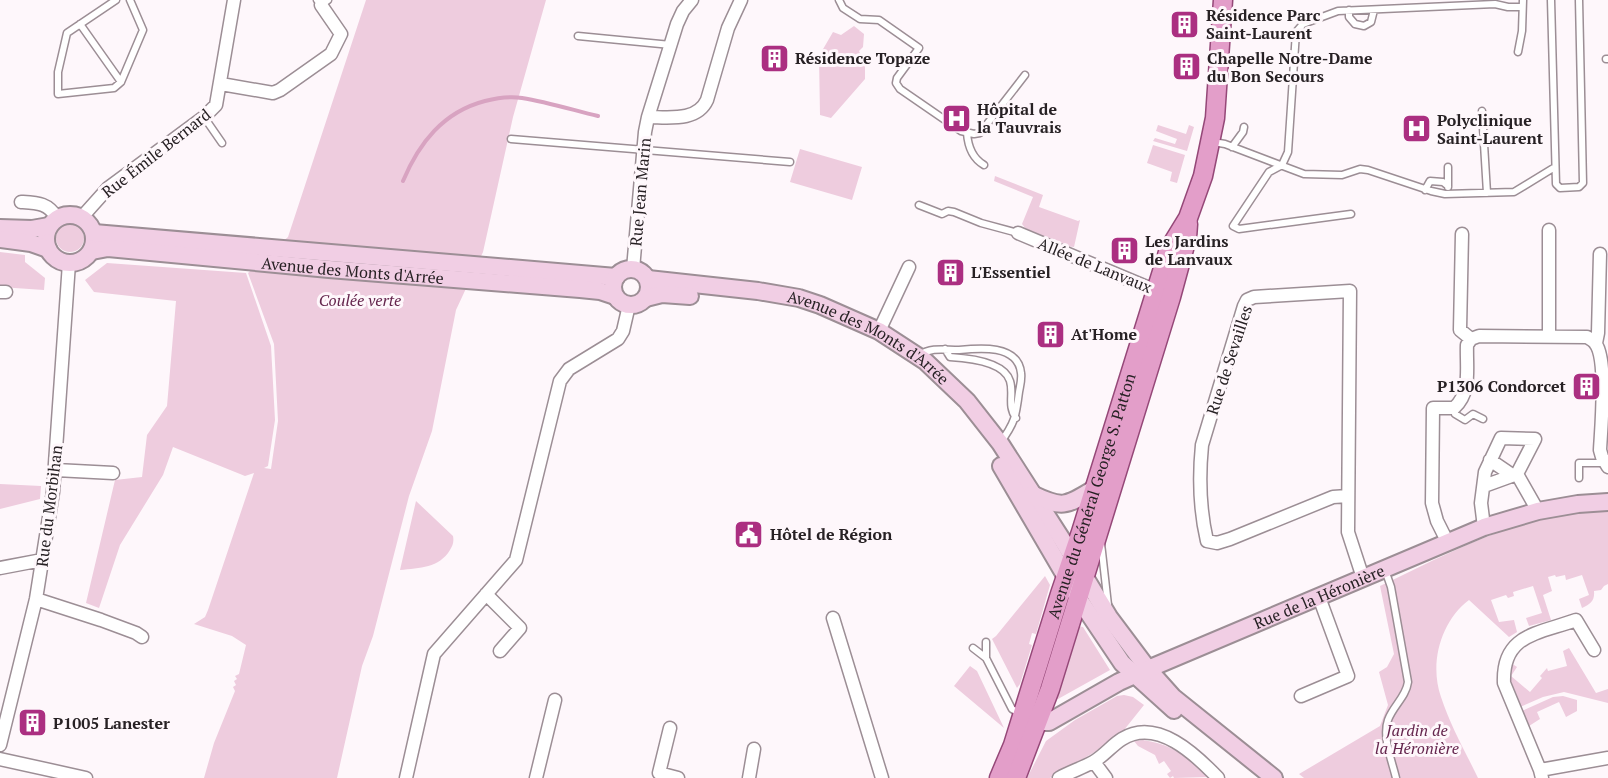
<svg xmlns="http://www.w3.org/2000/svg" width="1608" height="778" viewBox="0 0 1608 778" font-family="'PT Serif',serif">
<rect width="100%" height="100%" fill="#fef7fb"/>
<path fill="#eeccde" d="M366 0H546L513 117 483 252 456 310 432 431 409 496 373 636 362 666 337 778H204L214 743 235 691 233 687 236 685 234 681 237 679 235 676 239 674 246 645 232 636 194 624 205 617 208 610 254 473 245 476 173 447 163 475 120 545 99 608 86 603 115 480 142 477 147 435 167 406 176 301 94 292 85 280 107 263 246 273 271 346 275 420 268 466 264 468 271 469 278 421 274 344 248 273 288 237Z
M854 26 864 34 863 47 859 51 865 64V79L831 118 820 115 819 56 833 32 841 35Z
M1158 125 1186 134 1189 125 1194 127 1187 151 1153 141 1155 138 1175 144 1177 139 1156 131Z
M1153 145 1185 155 1177 183 1170 181 1172 172 1147 163Z
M800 149 862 167 852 200 790 182Z
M995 176 1043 195 1039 207 1078 221 1080 220 1074 247 1065 246 1025 228 1022 224 1033 197 994 181Z
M56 238a14 14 0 1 1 28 0a14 14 0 1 1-28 0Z
M0 252 25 255V262L45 278 44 290 0 287Z
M0 484 41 486 40 499 0 509Z
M416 501 453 536C454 542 453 545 450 550 439 568 420 568 400 570Z
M1573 512H1608V584L1604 586 1601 590 1594 591C1595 601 1590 604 1582 608L1579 599 1589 595 1582 575 1566 580 1565 575 1556 577 1555 575 1548 577 1552 591 1543 595 1551 620 1529 626 1526 618 1542 613 1533 586 1513 592 1514 596 1508 598 1506 595 1491 600 1499 622 1514 620 1517 632 1509 637 1469 600C1441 621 1429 663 1441 697 1450 725 1465 751 1478 778H1304L1299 774 1380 726 1388 705 1379 672 1387 667 1394 654 1380 586C1442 556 1504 523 1573 512Z
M1045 576 1050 585 1036 634 1032 633 1029 644 1032 645 1020 684 1017 688 992 639 996 636Z
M1077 626 1083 627 1110 670 1058 699 1056 698Z
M1569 648 1596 693 1608 689V703L1564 692 1543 697 1520 707 1509 683 1511 663 1517 667 1511 676 1530 692 1542 678 1540 676 1547 668 1548 671 1567 666 1563 651Z
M970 666 977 671 1004 728 954 686Z
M1124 695 1133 697 1144 705 1120 735 1093 753 1050 778H1027L1046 741 1075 720 1117 696Z
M1563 696 1577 700V711L1566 717 1559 702 1537 712 1540 719 1529 726 1522 711 1553 697Z
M1143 740C1171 744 1189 757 1209 777L1174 778 1173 776 1170 778 1167 774 1171 771 1164 761 1159 764 1155 755 1138 746 1134 741Z"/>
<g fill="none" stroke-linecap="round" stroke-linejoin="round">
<path stroke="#d8a3c1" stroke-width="4" d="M403 181C419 143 443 112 485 101 497 98 510 96 522 98 547 102 573 110 598 116"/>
<defs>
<path id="lane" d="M116 0 67 33 58 72V94L114 88 121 82 143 30 130 0
M317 0 321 5 328 0
M839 0 843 8 860 19 879 20 919 48 897 78 896 83 900 89 961 131 974 134 980 133 1025 75
M1551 0 1556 184 1560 188 1579 187 1583 183 1579 0
M1349 10V17L1355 24 1364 26 1371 22 1374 10
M80 24 121 82
M578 36 671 45
M1518 52 1522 31 1523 0
M1606 59H1608
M1482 111 1487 193
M204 117 222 143
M967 133C968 147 972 158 984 165
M511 139 790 162
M1213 142 1225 144 1304 174 1342 175 1360 169 1368 170 1431 191 1445 194 1514 192 1555 167
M1232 147 1243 132 1244 127
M1448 167V187
M1425 190 1430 181 1443 182 1448 186
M919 205 942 214 948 211 954 212 981 223 1018 233
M1351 214 1239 229 1233 226 1269 172 1282 165 1288 152 1296 32 1303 24 1338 11 1495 4 1508 7H1522
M945 349 950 357C967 358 1004 361 1010 381 1014 394 1007 406 1016 418
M919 355C932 347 944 350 959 350 979 348 1018 344 1021 373 1022 379 1020 386 1019 392 1016 416 1015 423 1000 443
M1454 408 1455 414 1465 420 1473 414 1483 419
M1579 478V463H1605
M1101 543 1108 605
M1385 570 1391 587 1408 682C1406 697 1393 706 1388 720 1382 737 1392 761 1396 778
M973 648 986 658 1012 709 1021 714
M986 658V642"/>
<path id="street" d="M221 84 273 93 280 90 331 54 341 34 321 5
M648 117C668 117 697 122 707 100L728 28 741 0
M21 202C38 203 48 203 57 218
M82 217 108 188 204 117 216 105 234 0
M1018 233 1161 293
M1462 234 1460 330 1471 339
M633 269 645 132 648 117 677 24 683 11 692 0
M0 292H6
M879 331 909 267
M1549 336V230
M1596 343 1598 333 1600 254
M1490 460 1512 475
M56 470 113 473
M1517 474 1538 511
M1484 486 1517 474 1535 439 1501 438 1485 472 1481 503 1484 527
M1348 496 1333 497 1230 539 1217 543 1207 541C1200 511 1199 475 1202 445L1244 306 1247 300 1254 297 1350 291 1348 532 1363 578
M1448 543 1437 521 1432 503 1433 408H1454C1472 392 1466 367 1467 345L1471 339 1479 336 1587 337C1590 339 1593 340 1595 343 1608 358 1601 429 1600 450L1602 457 1608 467
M0 568 42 560
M486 594 520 628 500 651
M36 599 101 620 136 633 142 637
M833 618 882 778
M1301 696 1348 676 1319 597
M670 728 659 773 678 778
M0 745 36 599 53 492 69 263
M0 759 86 778
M1094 762 1106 778
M1540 770 1608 758
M406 778 434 654 516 560 560 381 569 369 618 339 623 331 629 305
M536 778 555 700
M749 778 754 749
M1059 778C1070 772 1082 768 1093 762 1104 756 1112 745 1122 739 1157 717 1196 755 1218 778
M1542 778 1540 770 1504 683C1502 634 1538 634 1576 620L1594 650"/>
<g id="secondary">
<circle cx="70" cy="239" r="24"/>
<path d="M0 228 32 229 49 226"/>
<path d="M94 233 616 277"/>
<path d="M0 239 31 243 48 249"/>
<path id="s1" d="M92 251 108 248 329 269 580 289 600 291 615 296"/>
<circle cx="631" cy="287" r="18"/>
<path id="s2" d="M648 279 758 291 799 298 820 305 879 331 925 361 967 401 1000 443 1063 541 1109 617 1148 669 1173 697 1274 778"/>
<path d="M646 298 662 294 690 296"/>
<path d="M1001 466 1077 596 1122 663 1174 710"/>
<path d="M1032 494C1063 509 1066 506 1094 489"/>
<path id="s3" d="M1039 722H1049L1119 682 1148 669 1484 527 1538 511 1578 504 1608 502"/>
</g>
<g id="primary">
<path id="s4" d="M999 778 1013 745 1060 594 1081 532 1169 249 1188 218 1203 176 1215 118 1223 0"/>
<path d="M1016 778 1050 689 1171 297 1187 238 1188 224"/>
</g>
</defs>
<use href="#lane" stroke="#9c8e95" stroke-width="9"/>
<use href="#street" stroke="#9c8e95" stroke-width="15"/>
<use href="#secondary" stroke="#9c8e95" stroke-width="20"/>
<use href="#primary" stroke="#954878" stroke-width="21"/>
<use href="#lane" stroke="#fff" stroke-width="6"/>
<use href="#street" stroke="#fff" stroke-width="12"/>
<use href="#secondary" stroke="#f1cee4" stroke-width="16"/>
<use href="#primary" stroke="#e39ec9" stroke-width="18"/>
</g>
<defs>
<symbol id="building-square" viewBox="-11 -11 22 22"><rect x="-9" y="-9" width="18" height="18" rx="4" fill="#ab2f81" stroke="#fef7fb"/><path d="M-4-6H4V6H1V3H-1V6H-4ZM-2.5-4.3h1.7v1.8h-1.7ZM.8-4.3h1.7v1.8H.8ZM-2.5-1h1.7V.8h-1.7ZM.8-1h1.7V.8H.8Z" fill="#fff"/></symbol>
<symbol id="hospital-square" viewBox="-11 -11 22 22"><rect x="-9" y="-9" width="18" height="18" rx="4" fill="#ab2f81" stroke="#fef7fb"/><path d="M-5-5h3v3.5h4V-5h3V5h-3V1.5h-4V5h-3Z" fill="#fff"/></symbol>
<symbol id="civic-square" viewBox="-11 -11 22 22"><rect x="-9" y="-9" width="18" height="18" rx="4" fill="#ab2f81" stroke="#fef7fb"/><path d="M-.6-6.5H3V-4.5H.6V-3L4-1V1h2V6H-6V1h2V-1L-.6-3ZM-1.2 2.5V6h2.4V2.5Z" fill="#fff"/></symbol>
</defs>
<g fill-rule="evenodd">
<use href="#building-square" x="1168" y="8" width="33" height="33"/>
<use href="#building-square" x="758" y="42" width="33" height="33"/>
<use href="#building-square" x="1170" y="50" width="33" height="33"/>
<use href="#hospital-square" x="940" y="102" width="33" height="33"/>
<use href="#hospital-square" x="1400" y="112" width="33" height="33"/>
<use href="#building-square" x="1108" y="234" width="33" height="33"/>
<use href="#building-square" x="934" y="256" width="33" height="33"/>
<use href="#building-square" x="1034" y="318" width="33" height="33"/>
<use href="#building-square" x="1570" y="370" width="33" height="33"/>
<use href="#civic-square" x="732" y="518" width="33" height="33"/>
<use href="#building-square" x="16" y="706" width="33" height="33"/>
</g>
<g text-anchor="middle" stroke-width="6" stroke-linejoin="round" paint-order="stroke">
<g font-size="16" font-weight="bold" fill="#272124" stroke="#fef7fb" text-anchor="start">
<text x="1206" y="21">Résidence Parc<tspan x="1206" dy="18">Saint-Laurent</tspan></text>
<text x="795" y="64">Résidence Topaze</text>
<text x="1207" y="64">Chapelle Notre-Dame<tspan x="1207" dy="18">du Bon Secours</tspan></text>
<text x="977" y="115">Hôpital de<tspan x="977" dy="18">la Tauvrais</tspan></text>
<text x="1437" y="126">Polyclinique<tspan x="1437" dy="18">Saint-Laurent</tspan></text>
<text x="1145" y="247">Les Jardins<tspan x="1145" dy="18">de Lanvaux</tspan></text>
<text x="971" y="278">L'Essentiel</text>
<text x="1071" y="340">At'Home</text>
<text x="1566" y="392" text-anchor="end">P1306 Condorcet</text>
<text x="770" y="540">Hôtel de Région</text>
<text x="53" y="729">P1005 Lanester</text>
</g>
<g font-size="16" fill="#272124" stroke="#fef7fb">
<text transform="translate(156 153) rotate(-38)" y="6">Rue Émile Bernard</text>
<text transform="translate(640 192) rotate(-85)" y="6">Rue Jean Marin</text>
<text transform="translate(1095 265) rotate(22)" y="6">Allée de Lanvaux</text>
<text dy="6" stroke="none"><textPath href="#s1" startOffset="262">Avenue des Monts d'Arrée</textPath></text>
<text dy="6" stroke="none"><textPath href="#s2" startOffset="232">Avenue des Monts d'Arrée</textPath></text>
<text transform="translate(1229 360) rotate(-72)" y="6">Rue de Sevailles</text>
<text dy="6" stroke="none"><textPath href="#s4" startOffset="297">Avenue du Général George S. Patton</textPath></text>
<text transform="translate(49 506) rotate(-83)" y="6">Rue du Morbihan</text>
<text dy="6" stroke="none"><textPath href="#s3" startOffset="308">Rue de la Héronière</textPath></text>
</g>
<g font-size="16" font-style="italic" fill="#65264e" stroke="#fef7fb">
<text x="360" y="306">Coulée verte</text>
<text x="1417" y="736">Jardin de<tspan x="1417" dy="18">la Héronière</tspan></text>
</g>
</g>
</svg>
